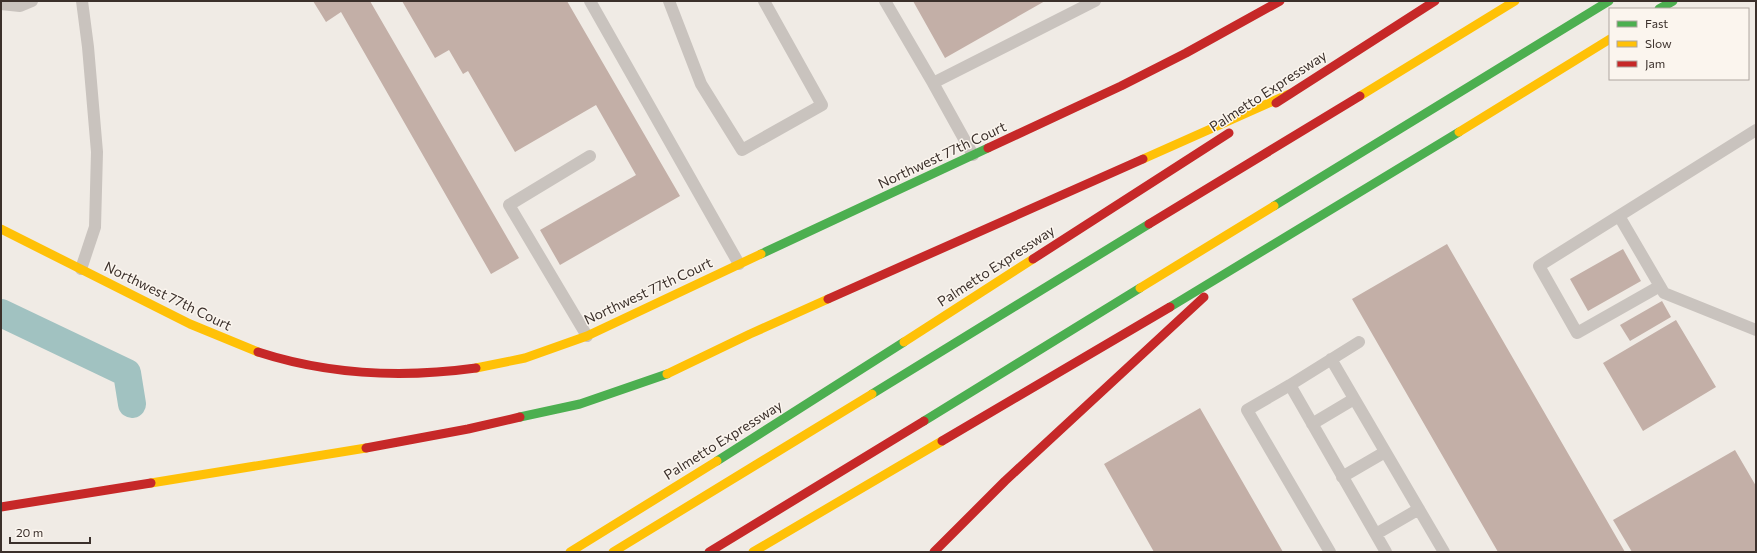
<svg xmlns="http://www.w3.org/2000/svg" width="1757" height="553" viewBox="0 0 1757 553" font-family="Commissioner,sans-serif">
<rect width="100%" height="100%" fill="#f0ebe5"/>
<g fill="none" stroke-linecap="round" stroke-linejoin="round">
<path stroke="#a1c2c1" stroke-width="28" d="M1 313 127 373 132 404"/>
</g>
<path fill="#c3afa7" d="M313 1H370L519 258 491 274 341 12 326 22Z
M402 1H567L680 196 560 265 540 230 636 175 596 105 515 152 468 71 463 74 449 50 435 58Z
M913 1H1045L945 58Z
M1447 244 1625 552H1498L1352 299Z
M1623 249 1641 281 1588 311 1570 279Z
M1662 301 1671 317 1630 341 1620 325Z
M1676 320 1716 387 1643 431 1603 363Z
M1200 408 1283 552H1154L1104 464Z
M1735 450 1756 486V552H1632L1613 520Z"/>
<g fill="none" stroke-linecap="round" stroke-linejoin="round">
<path stroke="#c9c3be" stroke-width="12" d="M590 1 739 264
M669 1 701 84 742 150 822 105 764 1
M885 1 933 83
M1 4 20 6 32 1
M973 155 933 83 1095 1
M1619 216 1664 293 1756 330
M81 269 95 227 97 152 88 47 82 1
M1660 286 1577 333 1539 266 1756 130
M587 336 509 205 590 156
M1359 342 1290 385 1386 552
M1331 359 1444 552
M1290 385 1247 410 1330 552
M1312 424 1354 399
M1342 477 1385 452
M1376 534 1419 509"/>
<path stroke="#4caf50" stroke-width="9" d="M1659 9 1673 1
M1274 206 1609 1
M761 254 988 148
M1170 307 1459 132
M872 394 1149 224
M520 417 580 404 667 374
M924 421 1140 288
M717 461 904 342"/>
<path stroke="#ffc107" stroke-width="9" d="M1360 96 1515 1
M1459 132 1610 39
M1143 159 1289 94
M1 229 190 324 258 352
M1140 288 1274 206
M904 342 1033 259
M476 368 525 358 587 336 761 254
M667 374 750 334 828 299
M151 483 366 448
M570 552 717 461
M613 552 872 394
M753 552 942 441"/>
<path stroke="#c62828" stroke-width="9" d="M1276 103 1435 1
M988 148 1121 86 1186 53 1280 1
M1149 224 1360 96
M1033 259 1229 133
M828 299 1143 159
M258 352C329 375 403 378 476 368
M942 441 1170 307
M366 448 468 429 520 417
M1 507 151 483
M709 552 924 421
M934 552 1005 481 1204 297"/>
</g>
<g text-anchor="middle" stroke-width="3" stroke-linejoin="round" paint-order="stroke">
<g font-size="14" fill="#3b302b" stroke="#fbf5ee">
<text transform="translate(1268 91) rotate(-33)" y="5">Palmetto Expressway</text>
<text transform="translate(942 155) rotate(-25)" y="5">Northwest 77th Court</text>
<text transform="translate(996 266) rotate(-33)" y="5">Palmetto Expressway</text>
<text transform="translate(648 291) rotate(-25)" y="5">Northwest 77th Court</text>
<text transform="translate(168 296) rotate(26)" y="5">Northwest 77th Court</text>
<text transform="translate(723 440) rotate(-32)" y="5">Palmetto Expressway</text>
</g>
</g>
<rect width="1757" height="553" fill="none" stroke="#3b302b" stroke-width="4"/>
<rect x="1609" y="8" width="140" height="72" fill="#fbf5ee" stroke="#aea6a0"/>
<rect x="1617" y="21" width="20" height="6" fill="#4caf50" stroke="#aea6a0"/>
<text x="1645" y="28" font-size="12" fill="#3b302b">Fast</text>
<rect x="1617" y="41" width="20" height="6" fill="#ffc107" stroke="#aea6a0"/>
<text x="1645" y="48" font-size="12" fill="#3b302b">Slow</text>
<rect x="1617" y="61" width="20" height="6" fill="#c62828" stroke="#aea6a0"/>
<text x="1645" y="68" font-size="12" fill="#3b302b">Jam</text>
<path d="M10 537v6h80v-6" fill="none" stroke="#3b302b" stroke-width="2"/>
<text x="16" y="537" font-size="12" fill="#3b302b" stroke="#fbf5ee" stroke-width="3" paint-order="stroke">20 m</text>
</svg>
